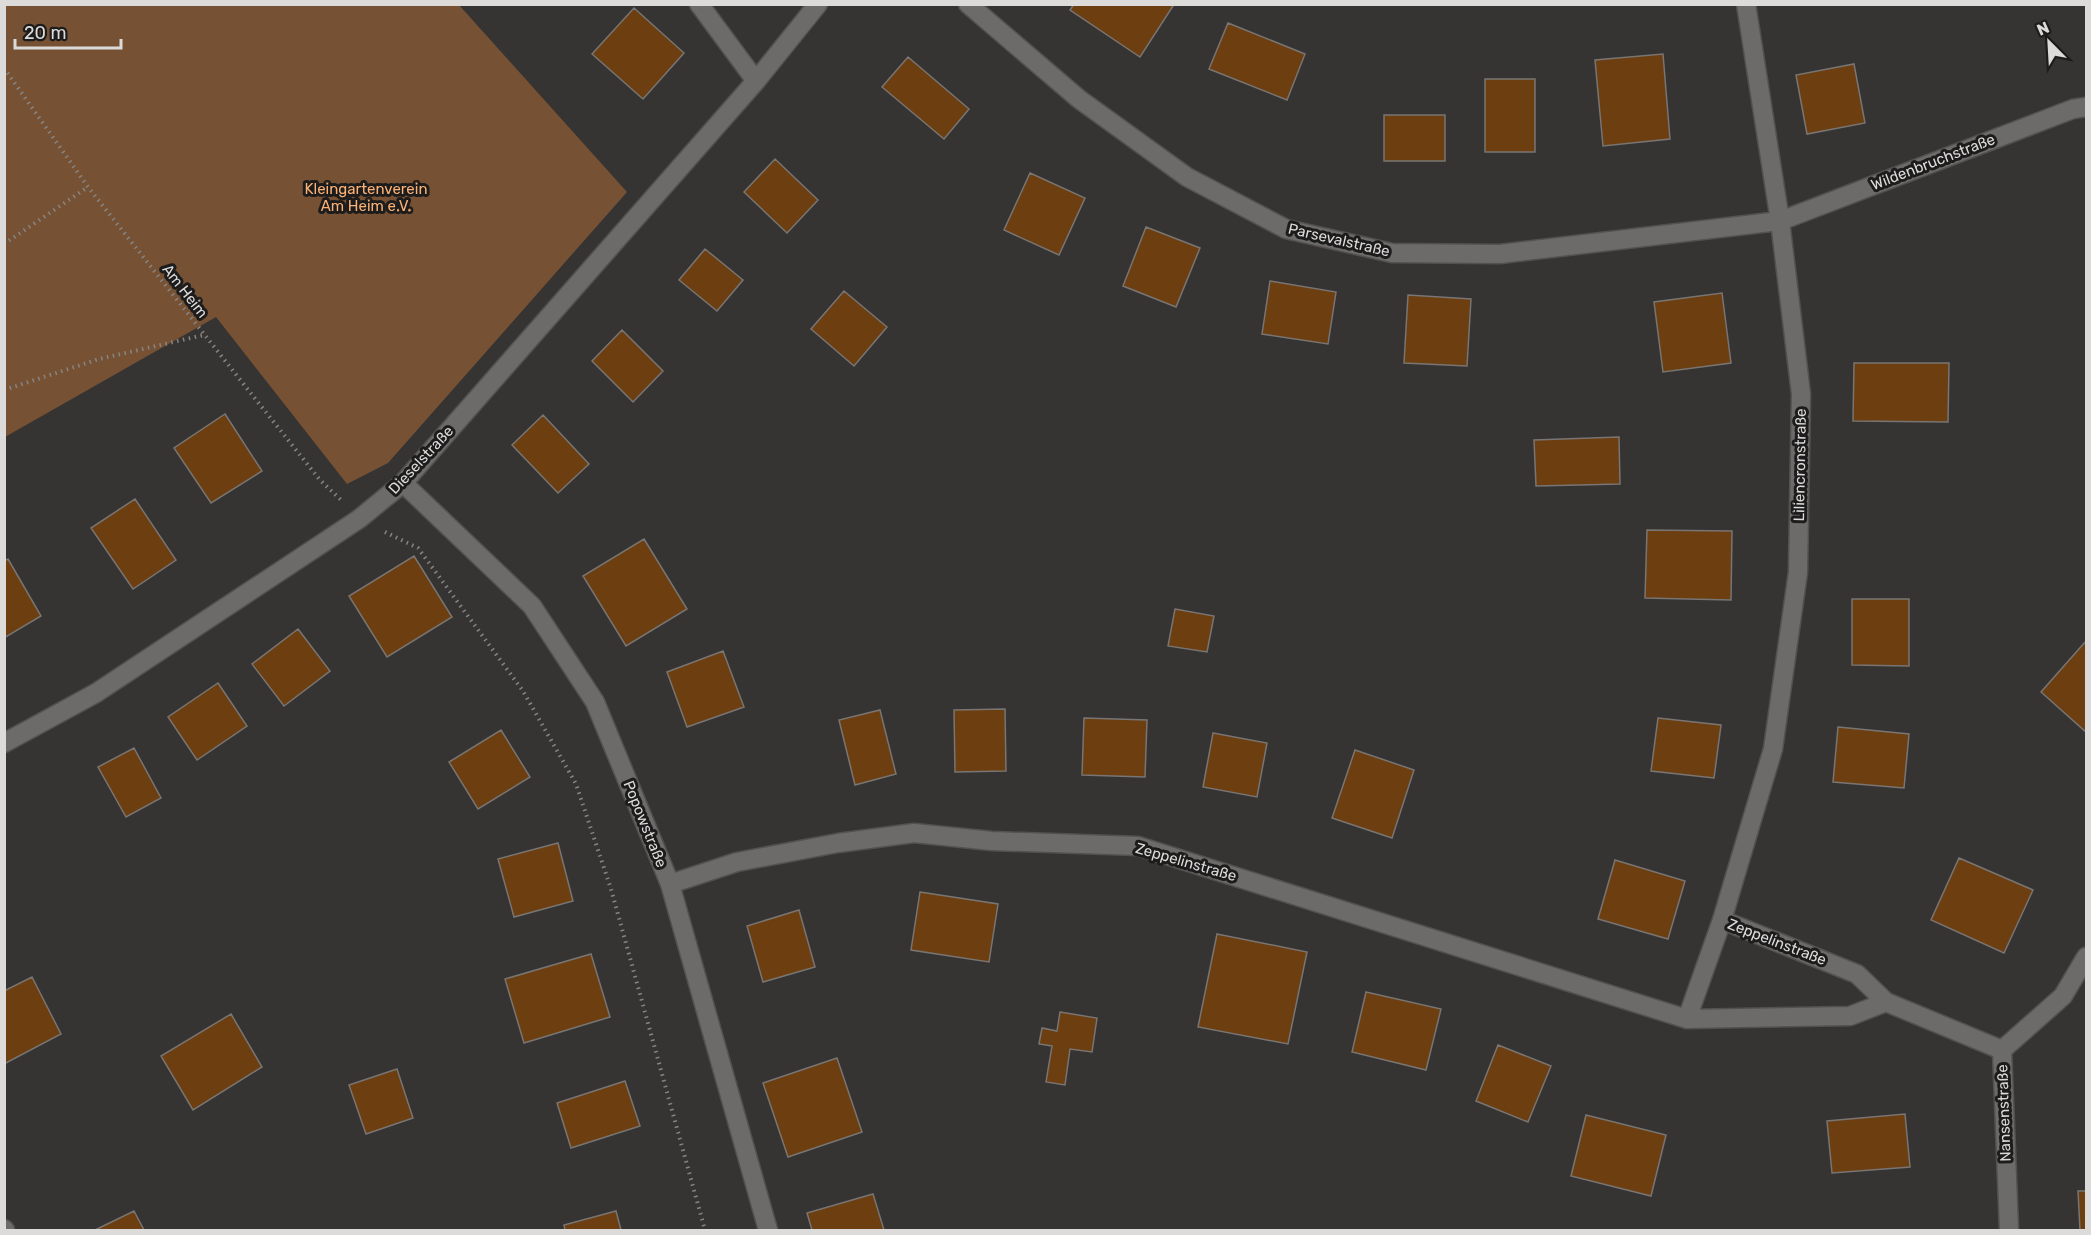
<svg xmlns="http://www.w3.org/2000/svg" width="2091" height="1235" viewBox="0 0 2091 1235" font-family="Rubik,sans-serif">
<rect width="100%" height="100%" fill="#363433"/>
<path fill="#765133" d="M5 4 459 5 627 192 388 463 347 484 216 317 5 437Z"/>
<path fill="#6c3e10" stroke="#787573" stroke-width="1.5" d="M1074 4H1172L1173 6 1140 57 1070 10Z
M634 8 684 53 643 99 592 54Z
M1228 23 1305 54 1287 100 1209 69Z
M1663 54 1670 139 1603 146 1595 60Z
M908 57 969 109 944 139 882 87Z
M1854 64 1865 123 1807 134 1796 75Z
M1485 79H1535V152H1485Z
M1384 115H1445V161H1384Z
M775 159 818 200 787 233 744 192Z
M1030 173 1085 198 1059 255 1004 230Z
M1146 227 1200 248 1176 307 1123 286Z
M705 249 743 280 717 311 679 280Z
M1270 281 1336 292 1328 344 1262 334Z
M844 291 887 327 854 366 811 329Z
M1722 293 1731 363 1663 372 1654 302Z
M1408 295 1471 299 1467 366 1404 363Z
M622 330 663 371 633 402 592 361Z
M1854 363H1949L1948 422 1853 421Z
M225 414 262 471 211 503 174 448Z
M543 415 589 464 558 493 512 445Z
M1619 437 1620 484 1536 486 1534 440Z
M135 499 176 560 133 589 91 528Z
M1647 530 1732 531 1731 600 1645 598Z
M644 539 687 609 626 646 583 576Z
M414 556 452 617 387 657 349 596Z
M8 559 41 616 4 638V561Z
M1852 599H1909V666L1852 665Z
M1175 609 1214 616 1207 652 1168 646Z
M298 629 330 671 284 706 252 664Z
M2086 641V732L2041 692Z
M723 651 744 707 687 727 667 672Z
M218 683 247 726 197 760 168 717Z
M1005 709 1006 771 955 772 954 710Z
M880 710 896 774 855 785 839 720Z
M1084 718 1147 720 1145 777 1082 775Z
M1658 718 1721 725 1714 778 1651 771Z
M1838 727 1909 734 1904 788 1833 782Z
M501 730 530 777 478 809 449 762Z
M1213 733 1267 743 1257 797 1203 787Z
M134 748 161 798 126 817 98 767Z
M1355 750 1414 770 1392 838 1332 818Z
M558 843 573 901 514 917 498 859Z
M1959 858 2033 890 2004 953 1931 920Z
M1615 860 1685 881 1668 939 1598 919Z
M920 892 998 904 989 962 911 950Z
M799 910 815 967 763 982 747 926Z
M1217 934 1307 952 1288 1044 1198 1027Z
M591 954 610 1017 524 1043 505 979Z
M32 977 61 1034 4 1064V991Z
M1366 992 1441 1009 1426 1070 1352 1052Z
M1060 1012 1097 1018 1092 1052 1070 1049 1065 1085 1046 1082 1052 1046 1039 1044 1042 1028 1057 1031Z
M231 1014 262 1067 193 1110 161 1056Z
M1498 1045 1551 1066 1528 1122 1476 1101Z
M837 1058 862 1132 788 1157 763 1083Z
M397 1069 413 1118 366 1134 349 1085Z
M625 1081 640 1126 571 1148 557 1103Z
M1905 1114 1910 1167 1832 1173 1827 1121Z
M1586 1115 1666 1135 1651 1196 1571 1176Z
M2078 1191H2086V1230H2080Z
M873 1194 884 1230H812L807 1213Z
M134 1211 144 1230H95Z
M616 1211 621 1230H565L564 1225Z"/>
<g fill="none" stroke-linecap="round" stroke-linejoin="round">
<defs>
<path id="minor" d="M699 4 756 81
M968 4 1079 99 1187 177 1286 229 1392 253 1500 254 1780 221 2073 109 2086 107
M403 483 532 606 595 702 670 884 768 1230
M4 743 96 693 359 519 403 483 756 81 818 4
M670 884 737 862 838 843 914 833 992 841 1138 846 1687 1019 1850 1016 1886 1002 2002 1050
M1722 920 1857 974 1886 1002
M1687 1019 1722 920 1773 749 1798 572 1801 394 1780 221 1746 4
M4 1229 5 1230
M2009 1230 2002 1050 2063 996 2086 957"/>
</defs>
<use href="#minor" stroke="#535150" stroke-width="21"/>
<path stroke="#868584" stroke-width="4" stroke-dasharray="1.5 4.5" stroke-linecap="butt" d="M4 68 88 187 249 391 320 480 341 500
M4 244 88 187
M4 390 99 359 204 335
M385 532 418 548 523 691 576 784 611 889 705 1230"/>
<use href="#minor" stroke="#6d6b69" stroke-width="18"/>
</g>
<g text-anchor="middle" stroke-width="6" stroke-linejoin="round" paint-order="stroke">
<g font-size="15" fill="#dcdbda" stroke="#1d1c1c">
<text transform="translate(1933 162) rotate(-21)" y="5">Wildenbruchstraße</text>
<text transform="translate(1339 240) rotate(13)" y="5">Parsevalstraße</text>
<text transform="translate(185 291) rotate(52)" y="5">Am Heim</text>
<text transform="translate(421 460) rotate(-47)" y="5">Dieselstraße</text>
<text transform="translate(1800 465) rotate(-89)" y="5">Liliencronstraße</text>
<text transform="translate(645 824) rotate(68)" y="5">Popowstraße</text>
<text transform="translate(1186 862) rotate(16)" y="5">Zeppelinstraße</text>
<text transform="translate(1777 942) rotate(21)" y="5">Zeppelinstraße</text>
<text transform="translate(2004 1113) rotate(-92)" y="5">Nansenstraße</text>
</g>
<g font-size="15" fill="#fcb275" stroke="#1d1c1c">
<text x="366" y="194">Kleingartenverein<tspan x="366" dy="17">Am Heim e.V.</tspan></text>
</g>
</g>
<rect width="2091" height="1235" fill="none" stroke="#dcdbda" stroke-width="12"/>
<g transform="translate(2049 42) rotate(336)" stroke="#1d1c1c" stroke-width="4.5" paint-order="stroke">
<path d="M0-4.5L10 22L0 15L-10 22Z" fill="#dcdbda"/>
<text y="-9" font-size="16" font-weight="bold" text-anchor="middle" fill="#dcdbda">N</text>
</g>
<path d="M15 39v9h106v-9" fill="none" stroke="#dcdbda" stroke-width="3"/>
<text x="24" y="39" font-size="18" fill="#dcdbda" stroke="#1d1c1c" stroke-width="4.5" paint-order="stroke">20 m</text>
</svg>
